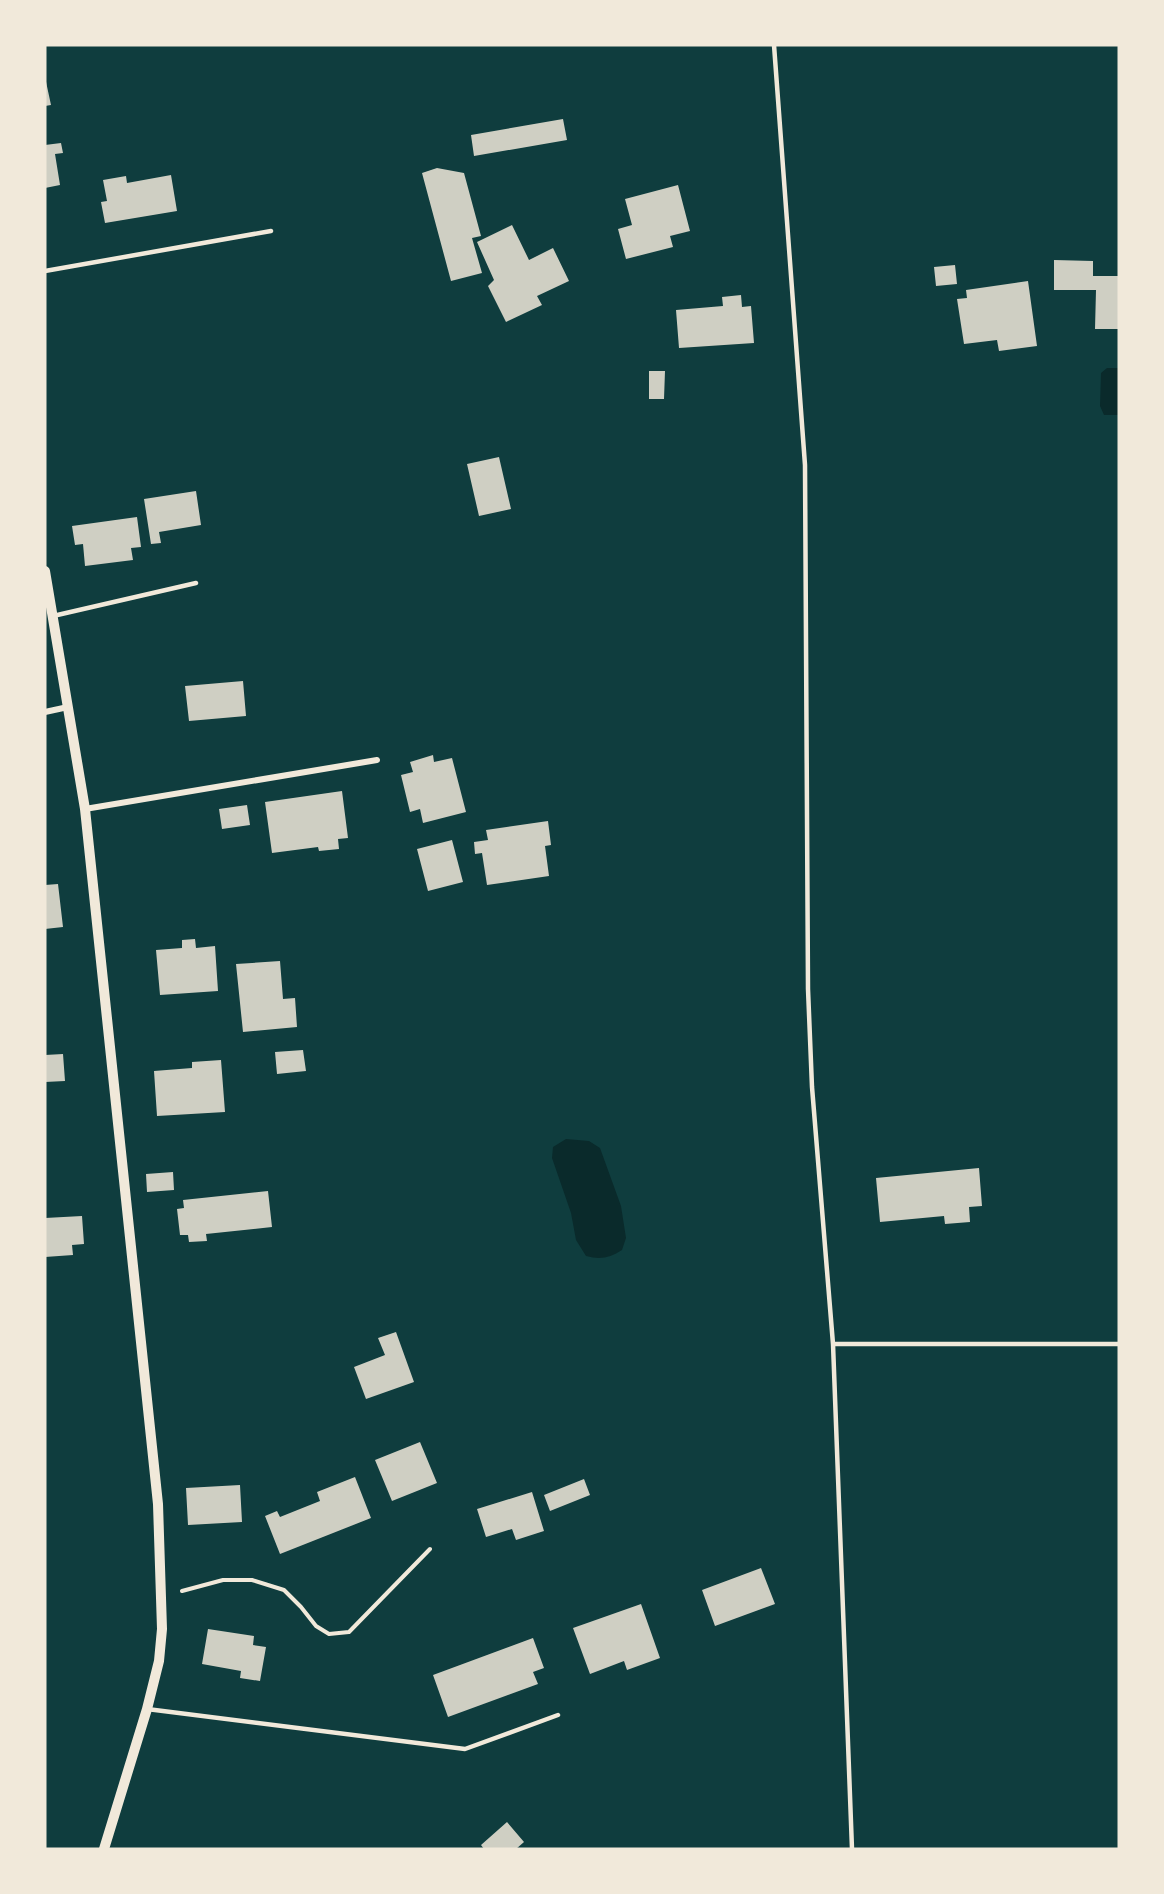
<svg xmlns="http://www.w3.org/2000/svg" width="1164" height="1894" viewBox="0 0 1164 1894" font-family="'Golos Text',sans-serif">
<rect width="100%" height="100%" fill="#0f3d3e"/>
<path fill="#0a2a2b" d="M1107 368H1119V415H1104L1100 406 1101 373Z
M566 1139 589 1141 600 1148 621 1206 626 1238 622 1250C610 1258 600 1260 586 1256L576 1240 571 1213 552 1158 553 1147Z"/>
<path fill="#cfcfc3" d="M45 77 51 105 45 106Z
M563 119 567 140 474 156 471 135Z
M61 143 63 153 55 154 60 185 45 188V145Z
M437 168 464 173 481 236 472 238 482 273 451 281 422 173Z
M171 175 177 211 105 223 101 202 107 201 103 180 126 176 127 183Z
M678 185 690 231 670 236 673 247 626 259 618 229 632 225 625 199Z
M512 225 529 260 553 248 569 281 537 296 542 305 506 322 488 286 494 280 477 242Z
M1054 260 1093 261V276H1119V329H1095L1096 290H1054Z
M955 265 957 284 936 286 934 267Z
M1028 281 1037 346 999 351 997 340 964 344 957 299 967 298 966 290Z
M741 295 742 307 751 306 754 343 679 348 676 310 723 306 722 297Z
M649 371H665L664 399H649Z
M499 457 511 509 479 516 467 464Z
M196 491 201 525 159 532 161 543 151 544 144 499Z
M137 517 141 547 131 548 133 560 85 566 83 544 75 545 72 526Z
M243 681 246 716 189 721 185 686Z
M433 755 434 762 452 758 466 812 423 823 420 809 410 812 401 775 413 772 410 762Z
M342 791 348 838 338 839 339 849 319 851 318 847 272 853 265 802Z
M247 805 250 825 222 829 219 809Z
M548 821 551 845 545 846 549 876 487 885 482 853 475 854 474 842 488 840 486 830Z
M452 840 463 882 428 891 417 849Z
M58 884 63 927 45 929V885Z
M195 939 196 948 215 946 218 991 160 995 156 950 182 948V940Z
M280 961 283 999 295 998 297 1027 243 1032 236 964Z
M303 1050 306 1071 277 1074 275 1052Z
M63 1054 65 1081 45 1082V1055Z
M221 1060 225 1112 157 1116 154 1071 192 1068V1062Z
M979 1168 982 1206 969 1207 970 1222 945 1224 944 1216 880 1222 876 1178Z
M173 1172 174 1190 147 1192 146 1174Z
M268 1191 272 1227 206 1234 207 1241 189 1242 188 1235H180L177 1209 184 1208 183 1200Z
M82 1216 84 1244 72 1245 73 1255 45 1257V1218Z
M396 1332 414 1382 366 1399 354 1367 385 1355 378 1338Z
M420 1442 437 1483 392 1501 375 1460Z
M355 1477 371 1518 280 1554 265 1516 277 1511 280 1517 320 1501 317 1492Z
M584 1479 590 1495 550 1511 544 1495Z
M240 1485 242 1522 188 1525 186 1488Z
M532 1492 544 1531 516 1540 512 1529 486 1537 477 1509Z
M761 1568 775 1604 715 1626 702 1590Z
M641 1604 660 1658 627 1670 624 1661 590 1674 573 1628Z
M208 1629 254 1636 253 1645 266 1647 260 1681 240 1678 241 1671 202 1664Z
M533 1638 544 1668 533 1672 538 1684 448 1717 433 1675Z
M507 1822 524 1842 516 1849H484L481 1845Z"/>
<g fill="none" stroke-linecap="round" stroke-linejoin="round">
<path stroke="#f1e9da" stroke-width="4" d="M182 1591 223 1580H252L284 1590 301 1607 316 1626 329 1634 349 1632 430 1549"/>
<path stroke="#f1e9da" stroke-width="4.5" d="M774 45 805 465 808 989 812 1087 833 1344 852 1849
M45 271 271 231
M53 616 196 583
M833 1344H1119
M147 1709 465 1749 558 1715"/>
<path stroke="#f1e9da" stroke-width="6" d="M45 712 68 707
M85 809 377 760"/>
<path stroke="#f1e9da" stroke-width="10" d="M45 571 85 809 158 1504 162 1629 159 1661 147 1709 104 1849"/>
</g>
<rect width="1164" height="1894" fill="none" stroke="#f1e9da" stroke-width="93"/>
</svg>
